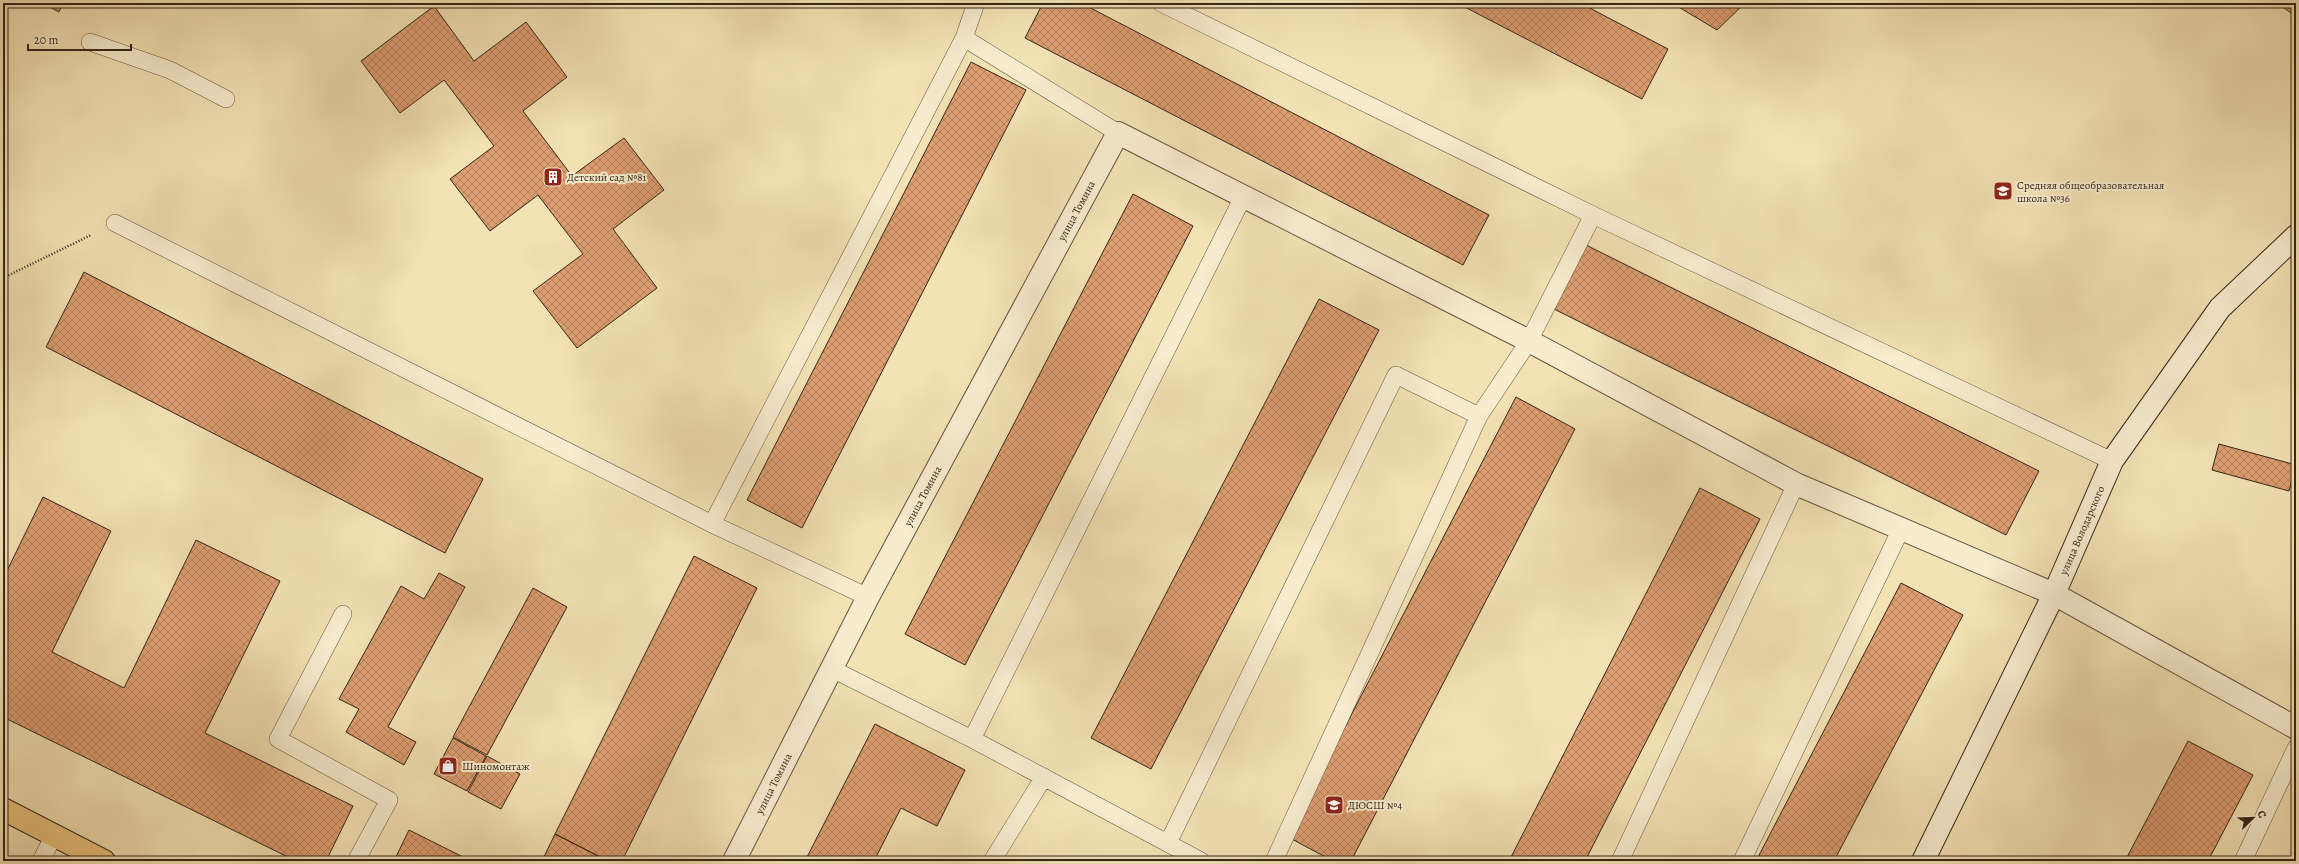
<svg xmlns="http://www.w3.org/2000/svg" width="2299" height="864" viewBox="0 0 2299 864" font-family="Alegreya,serif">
<defs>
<pattern id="building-cross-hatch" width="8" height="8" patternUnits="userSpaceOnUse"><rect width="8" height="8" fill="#dd9e71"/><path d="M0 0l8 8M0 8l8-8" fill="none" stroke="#b4815c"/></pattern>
</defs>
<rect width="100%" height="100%" fill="#f3e2b4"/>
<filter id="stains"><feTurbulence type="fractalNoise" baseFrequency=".005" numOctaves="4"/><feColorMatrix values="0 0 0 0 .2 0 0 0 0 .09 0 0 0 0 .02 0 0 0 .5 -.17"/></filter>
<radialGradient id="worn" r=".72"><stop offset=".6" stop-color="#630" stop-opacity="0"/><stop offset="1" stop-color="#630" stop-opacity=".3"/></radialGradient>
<path fill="url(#building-cross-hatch)" stroke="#352518" d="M42 3H63L59 12Z
M1043 3H1081L1489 215 1463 265 1025 38Z
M1457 3H1580L1668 49 1642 99Z
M1672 3H1739L1742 6 1717 30Z
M2278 3H2296V17Z
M434 6 474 61 526 22 567 77 523 111 572 176 624 138 664 190 613 229 657 288 577 348 533 291 583 254 538 195 490 231 450 179 494 146 444 80 400 113 361 61Z
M971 62 1026 90 802 528 747 500Z
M1133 194 1193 226 965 665 905 634Z
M1584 244 2039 471 2006 535 1552 308Z
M84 272 483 479 445 553 46 347Z
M1319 299 1379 330 1151 769 1091 738Z
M1516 397 1575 429 1351 861H1333L1288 837Z
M2219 444 2296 465 2289 491 2212 470Z
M1700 488 1760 519 1585 861H1509Z
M43 497 111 531 52 652 124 688 196 540 280 581 205 733 353 806 326 861H296L3 717V579Z
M694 556 757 588 622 861H608L555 834Z
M439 573 465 587 388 727 416 742 404 765 346 732 359 709 339 699 401 586 424 599Z
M1901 583 1963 615 1834 861H1756Z
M533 588 567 607 487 755 453 737Z
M875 724 965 770 937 826 901 808 874 861H805Z
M453 738 486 756 467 791 434 774Z
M2188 741 2253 775 2208 861H2125Z
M487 756 520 774 501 809 468 792Z
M409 830 471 861H394Z
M555 834 608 861H542Z"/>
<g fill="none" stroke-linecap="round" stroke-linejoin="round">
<defs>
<path id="lane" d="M976 3 964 38 1118 133
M1161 3 1593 215 2112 461
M90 42 170 70 226 99
M115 223 712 524
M868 597 712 524 964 38
M343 614 278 739 389 800 356 861
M832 669 972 739 1201 861
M972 739 1243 197
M1168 843 1396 375 1479 416
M41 861 54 835
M992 861 1044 777
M1274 861 1479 416 1529 341 1593 215
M1620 861 1796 484
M1742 861 1901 529
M2243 861 2296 748"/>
<g id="street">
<path id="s1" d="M734 861 868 597 1118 133 1529 341 1796 484 2054 594 2296 728"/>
</g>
<g id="secondary">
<path id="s2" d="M1923 861 2054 594 2112 461 2220 308 2296 236"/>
</g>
<path id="primary" d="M3 809 104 861"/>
</defs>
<use href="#lane" stroke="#64543f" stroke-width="18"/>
<use href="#street" stroke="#64543f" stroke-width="24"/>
<use href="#secondary" stroke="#352518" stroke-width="24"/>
<use href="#primary" stroke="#352518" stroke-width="24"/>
<path stroke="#352518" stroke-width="2.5" stroke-dasharray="1 2" stroke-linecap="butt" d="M3 278 91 235"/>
<use href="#lane" stroke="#f7ecce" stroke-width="17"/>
<use href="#street" stroke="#f7ecce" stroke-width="22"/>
<use href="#secondary" stroke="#f7ecce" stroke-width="22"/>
<use href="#primary" stroke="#eac17a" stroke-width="22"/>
</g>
<defs>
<symbol id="building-square" viewBox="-11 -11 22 22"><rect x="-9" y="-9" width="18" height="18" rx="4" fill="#8f2418" stroke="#f7ecce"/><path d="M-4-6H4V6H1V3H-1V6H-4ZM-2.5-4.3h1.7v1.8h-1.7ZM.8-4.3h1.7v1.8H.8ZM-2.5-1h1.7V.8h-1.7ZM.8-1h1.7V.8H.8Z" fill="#fff"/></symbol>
<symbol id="school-square" viewBox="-11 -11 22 22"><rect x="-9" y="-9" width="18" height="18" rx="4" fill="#8f2418" stroke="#f7ecce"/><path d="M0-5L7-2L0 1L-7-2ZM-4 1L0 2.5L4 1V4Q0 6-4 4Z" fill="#fff"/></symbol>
<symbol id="shop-square" viewBox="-11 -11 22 22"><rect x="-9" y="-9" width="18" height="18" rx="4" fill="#8f2418" stroke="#f7ecce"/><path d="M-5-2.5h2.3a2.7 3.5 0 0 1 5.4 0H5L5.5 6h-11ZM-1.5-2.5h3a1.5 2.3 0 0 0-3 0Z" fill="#fff"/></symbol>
</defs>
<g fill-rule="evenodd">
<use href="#building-square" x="542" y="166" width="22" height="22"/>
<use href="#school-square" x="1992" y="180" width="22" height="22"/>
<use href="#shop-square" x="437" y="755" width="22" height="22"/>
<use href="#school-square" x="1323" y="794" width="22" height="22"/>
</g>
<g text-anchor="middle" stroke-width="4" stroke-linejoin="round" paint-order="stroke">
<g font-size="11" fill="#352518" stroke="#f7ecce" text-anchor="start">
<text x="567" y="181">Детский сад №81</text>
<text x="2017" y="189">Средняя общеобразовательная<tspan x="2017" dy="13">школа №36</tspan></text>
<text x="462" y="770">Шиномонтаж</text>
<text x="1348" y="809">ДЮСШ №4</text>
</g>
<g font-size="11" fill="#352518" stroke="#f7ecce">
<text dy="4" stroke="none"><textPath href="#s1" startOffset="735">улица Томина</textPath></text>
<text dy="4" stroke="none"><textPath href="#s1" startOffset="411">улица Томина</textPath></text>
<text dy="4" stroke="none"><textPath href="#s2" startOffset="367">улица Володарского</textPath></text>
<text dy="4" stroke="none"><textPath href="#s1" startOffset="87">улица Томина</textPath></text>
</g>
</g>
<rect width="2299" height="864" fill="none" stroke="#f3e2b4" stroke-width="16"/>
<rect x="4" y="4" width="2291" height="856" fill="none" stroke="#352518" stroke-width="2"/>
<rect x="8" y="8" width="2283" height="848" fill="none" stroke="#352518"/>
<g transform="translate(2253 818) rotate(67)" stroke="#f7ecce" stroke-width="3" paint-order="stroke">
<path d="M0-3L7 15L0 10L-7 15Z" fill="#352518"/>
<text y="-6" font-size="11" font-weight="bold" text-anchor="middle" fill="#352518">С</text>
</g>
<path d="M28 44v6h103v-6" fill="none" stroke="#352518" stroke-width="2"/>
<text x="34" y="44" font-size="12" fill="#352518" stroke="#f7ecce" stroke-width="3" paint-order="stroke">20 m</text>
<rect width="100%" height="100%" filter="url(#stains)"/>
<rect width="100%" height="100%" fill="url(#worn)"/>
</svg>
